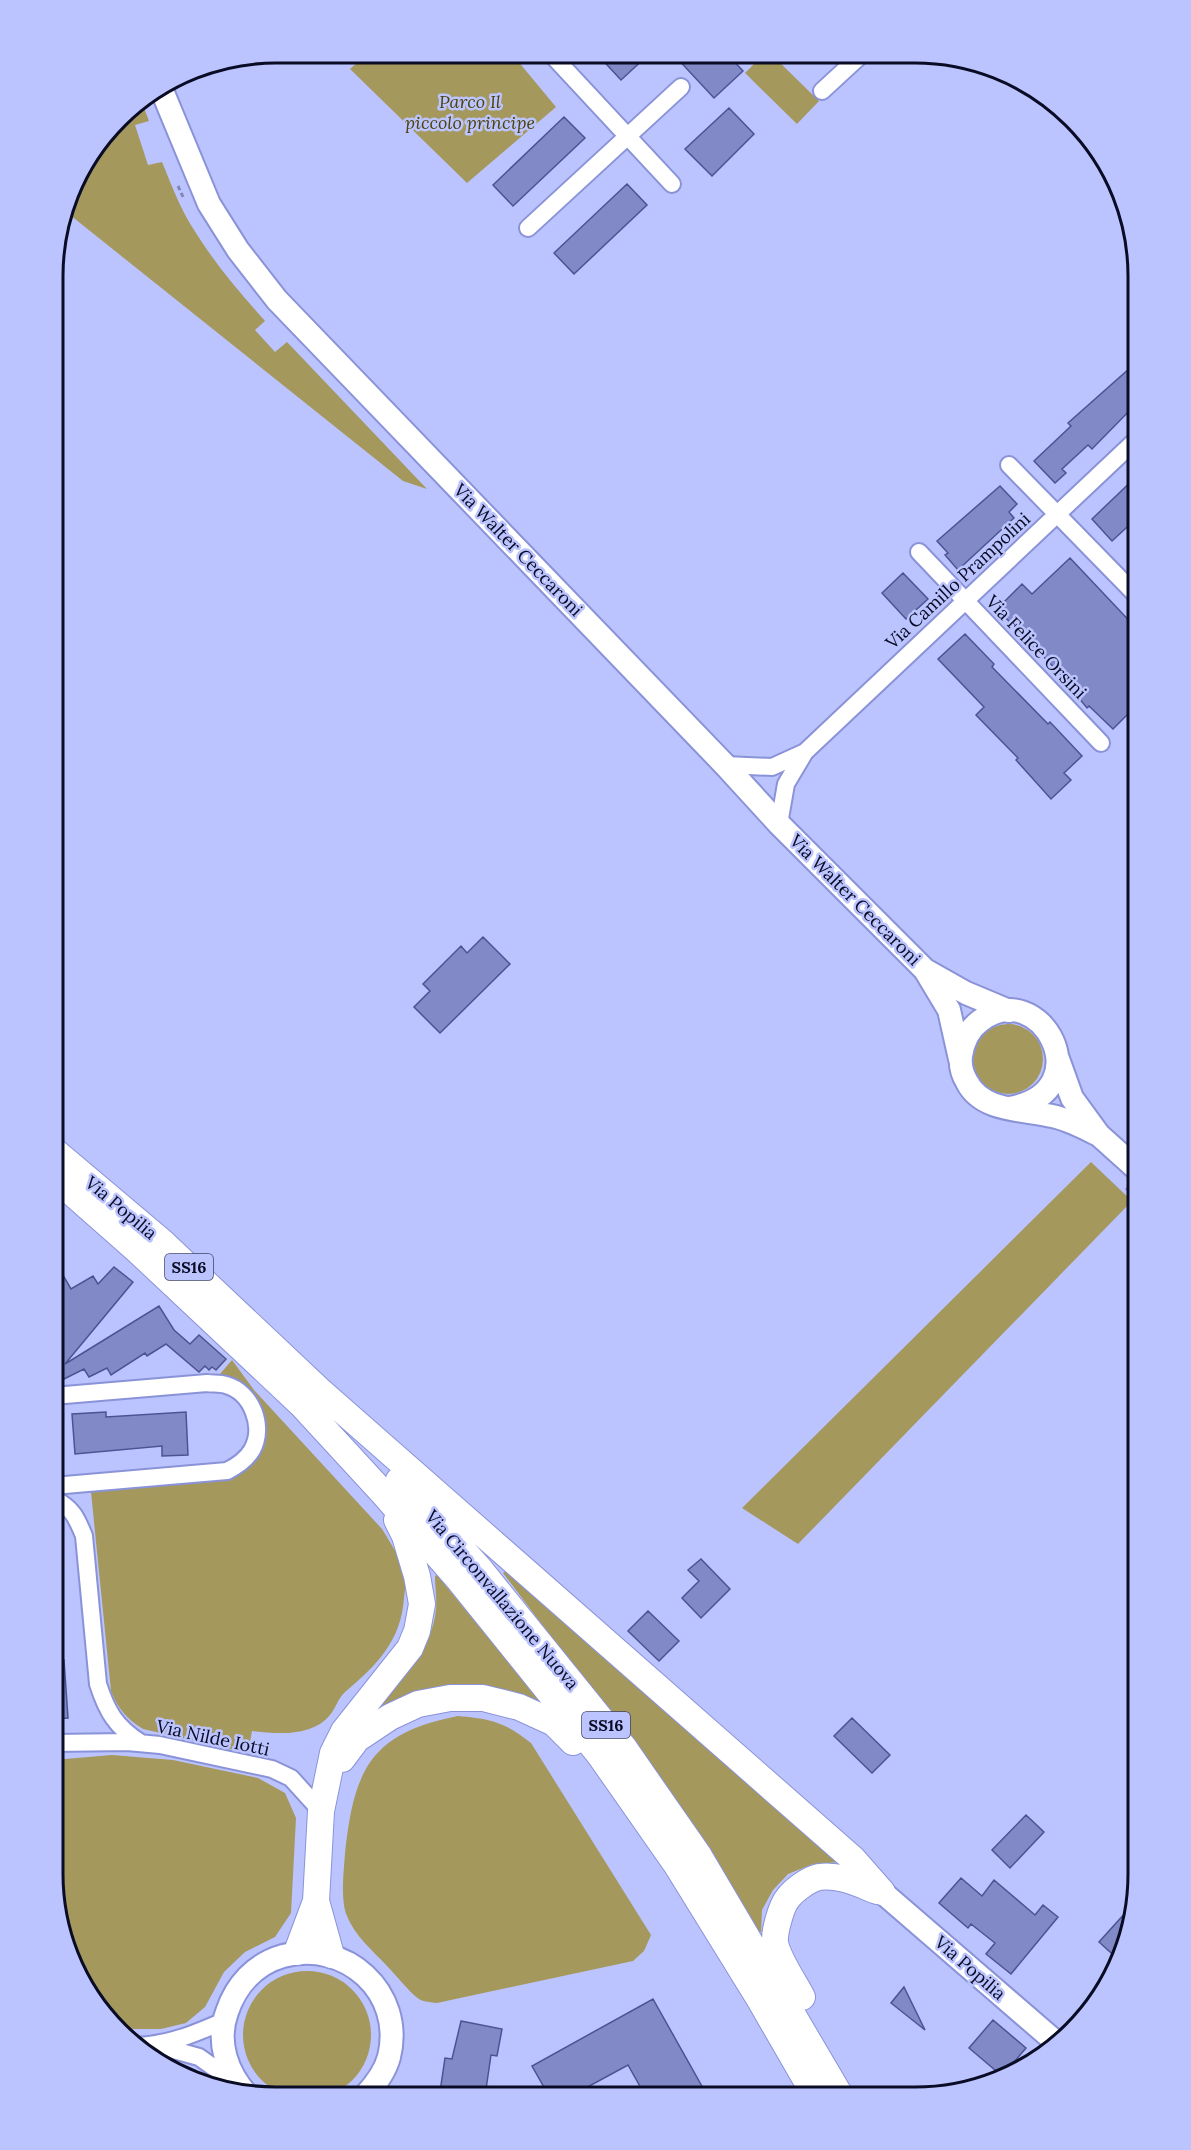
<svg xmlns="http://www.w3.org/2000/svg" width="1191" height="2150" viewBox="0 0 1191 2150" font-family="Lora,serif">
<rect width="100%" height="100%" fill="#bbc4fe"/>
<path fill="#a5985d" d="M368 53 458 54 464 59 470 54H512L556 107 467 183 350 69Z
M748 55 773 56 819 101 797 124 745 73 755 63Z
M141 100 149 121 135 125 148 165 162 162C172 186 181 211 196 233 216 265 240 293 265 321L255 330 275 352 287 342 427 489 403 481 65 211 76 177 128 108Z
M973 1059a35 35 0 1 1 70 0a35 35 0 1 1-70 0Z
M1091 1162 1132 1201 798 1544 742 1508Z
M232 1360 254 1390 382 1529C391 1544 401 1558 405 1575 406 1582 405 1590 404 1598 401 1641 377 1665 345 1692 338 1698 336 1708 330 1715 312 1737 277 1734 252 1731L248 1753 143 1729C127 1719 118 1709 111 1691L91 1492 219 1480 239 1472 261 1446 266 1432 264 1418 257 1399 244 1384 220 1374Z
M507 1570 841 1862 813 1864 788 1874 773 1890 762 1910 761 1932 757 1933 633 1745 503 1573Z
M437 1575 540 1701 537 1704C520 1698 502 1689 485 1686 444 1678 409 1694 375 1713L371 1709C399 1681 432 1652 436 1609 437 1599 435 1587 435 1576Z
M458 1716C492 1719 504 1722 531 1743L651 1935 644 1951 633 1961 437 2003C431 2002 423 2002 419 1999 409 1992 396 1975 387 1966 373 1951 355 1936 347 1916 340 1900 344 1870 345 1853 354 1769 371 1733 458 1716Z
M112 1755 173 1760 258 1778 285 1793 296 1818 291 1913 275 1937 245 1952 224 1972 205 2007 186 2023 161 2029H117L90 1998 64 1946 53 1874V1760Z
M243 2035a64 64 0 1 1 128 0a64 64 0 1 1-128 0Z"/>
<path fill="#818ac7" stroke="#4d5392" stroke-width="1.5" d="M597 54 623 55H648L621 80Z
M674 55H728L743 71 714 98Z
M729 108 754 134 712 176 685 149Z
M564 117 585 138 513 206 493 185Z
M627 184 647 205 574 274 554 253Z
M1138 361V402L1092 449 1088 445 1062 469 1066 473 1055 483 1034 461 1071 426 1068 423Z
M1138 475V517L1112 541 1092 519Z
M1000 486 1017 504 1009 512 1014 518 958 570 945 555 948 553 937 541Z
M1070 558 1138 630V704L1113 729 1089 706 1087 708 1078 697 1080 694 997 609 1022 584 1032 594Z
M903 573 928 599 906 619 882 593Z
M965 634 994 664 992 667 1048 724 1050 722 1082 756 1064 773 1071 780 1051 799 1016 760 1018 758 976 715 984 707 938 659Z
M483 937 510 964 440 1033 414 1007 430 991 423 984 461 946 467 953Z
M53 1258 71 1289 93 1276 98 1284 114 1267 133 1282 65 1364 159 1306 174 1330 190 1344 199 1335 226 1359 216 1370 212 1367 209 1370 205 1366 199 1372 166 1344 147 1356 145 1353 111 1375 107 1368 89 1377 84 1369 56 1383 53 1379Z
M106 1412V1417L186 1412 188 1455 162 1456V1446L75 1454 72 1414Z
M701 1559 730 1589 701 1618 682 1598 699 1581 688 1570Z
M648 1611 679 1641 659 1661 628 1631Z
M64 1660 68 1718 53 1719V1661Z
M852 1718 890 1755 872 1773 834 1736Z
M1026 1815 1044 1832 1010 1868 992 1850Z
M961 1878 982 1896 994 1880 1035 1915 1043 1905 1058 1917 1011 1974 986 1954 995 1943 971 1924 968 1928 939 1903Z
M1136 1901 1127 1946 1119 1960 1099 1942Z
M904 1987 925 2030 891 2003Z
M653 1999 708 2097H646L628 2065 571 2096H549L532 2066Z
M993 2020 1026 2048 1002 2076 969 2048Z
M461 2021 502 2029 497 2056 491 2055 485 2096H463L440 2092 445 2058 452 2059Z"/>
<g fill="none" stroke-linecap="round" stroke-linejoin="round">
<defs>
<path id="street" d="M551 54 672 184
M822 91 860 56
M528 228 681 87
M1009 465 1138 597
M919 552 1101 743
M725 765 772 767 805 752
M779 824 786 784 805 752 1138 438
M53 1486 227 1471C237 1466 246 1460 252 1450 265 1427 252 1392 226 1385 220 1383 213 1384 207 1383L53 1396
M53 1498C72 1508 76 1516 84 1536L98 1684C107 1712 116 1727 141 1743
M53 1743 127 1742 160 1745 272 1769 291 1778 321 1811
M135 2046C168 2045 194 2034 224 2021
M159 2046 199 2057 237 2084"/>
<path id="secondary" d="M159 89 163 93 209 204 238 250 277 300 725 765 779 824 925 970 949 1010 960 1059
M927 971 966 993 1009 1011
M1058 1059 1072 1098 1099 1135 1138 1170
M1009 1108C1104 1092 1040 974 980 1021 969 1029 963 1042 961 1056 960 1065 962 1074 967 1082 982 1112 1023 1109 1052 1116 1068 1119 1084 1128 1099 1135
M882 1892 1058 2044
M248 2096C227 2073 216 2042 227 2012 236 1985 255 1964 283 1956 345 1939 405 1992 389 2057 385 2072 375 2085 365 2096"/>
<path id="primary" d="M53 1150 162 1242 319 1390 853 1859 882 1892
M53 1176 137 1250 302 1405 383 1493 460 1581 599 1754 676 1864 760 2000 816 2097
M399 1480 478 1567 624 1748 699 1856 841 2097
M342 1759 357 1739 390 1717 418 1704 450 1698H483L519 1707 554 1723 573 1742
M316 1901 331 1955
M297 1952 316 1901 321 1811 333 1753 344 1731 410 1648 417 1631 422 1604 417 1576 405 1536 397 1520
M802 1997C794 1982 778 1959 775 1943 774 1933 781 1906 788 1898 794 1890 809 1879 819 1877 839 1874 859 1884 877 1891"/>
</defs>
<use href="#street" stroke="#8a93d8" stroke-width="20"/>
<use href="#secondary" stroke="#8a93d8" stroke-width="26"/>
<use href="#primary" stroke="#8a93d8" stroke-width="28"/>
<path stroke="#8187b6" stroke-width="3" stroke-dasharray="4.5 3" stroke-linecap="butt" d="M178 186 184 199
M1126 1188 1138 1199"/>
<use href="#street" stroke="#fff" stroke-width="16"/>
<use href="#secondary" stroke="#fff" stroke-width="22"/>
<use href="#primary" stroke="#fff" stroke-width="26"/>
</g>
<g text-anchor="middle" stroke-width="5" stroke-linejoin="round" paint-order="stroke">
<g fill="#bbc4fe" stroke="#3f4366" stroke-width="1.5">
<rect x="165" y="1254" width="48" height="26" rx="4.5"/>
<rect x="582" y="1712" width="48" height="26" rx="4.5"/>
</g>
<g font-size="16" font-weight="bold" fill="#0a0c25">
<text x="189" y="1273">SS16</text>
<text x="606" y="1731">SS16</text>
</g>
<g font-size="18" font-style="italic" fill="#4d4208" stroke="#bbc4fe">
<text x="470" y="108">Parco Il<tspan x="470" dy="21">piccolo principe</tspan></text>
</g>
<g font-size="18" fill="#0a0c25" stroke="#bbc4fe">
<text transform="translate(518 550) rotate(46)" y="6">Via Walter Ceccaroni</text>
<text transform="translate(958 581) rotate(-43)" y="6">Via Camillo Prampolini</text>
<text transform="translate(1036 647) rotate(46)" y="6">Via Felice Orsini</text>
<text transform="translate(855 900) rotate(45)" y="6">Via Walter Ceccaroni</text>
<text transform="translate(121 1208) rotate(40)" y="6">Via Popilia</text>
<text transform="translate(502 1600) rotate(50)" y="6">Via Circonvallazione Nuova</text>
<text transform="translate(213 1738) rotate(12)" y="6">Via Nilde Iotti</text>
<text transform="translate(970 1968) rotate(41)" y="6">Via Popilia</text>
</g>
</g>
<path d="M0 0H1191V2150H0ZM276 63H915A213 213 0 0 1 1128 276V1874A213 213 0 0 1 915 2087H276A213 213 0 0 1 63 1874V276A213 213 0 0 1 276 63Z" fill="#bbc4fe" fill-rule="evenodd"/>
<path fill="none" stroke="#0a0c25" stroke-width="3" d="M276 63H915A213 213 0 0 1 1128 276V1874A213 213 0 0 1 915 2087H276A213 213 0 0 1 63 1874V276A213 213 0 0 1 276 63Z"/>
</svg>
